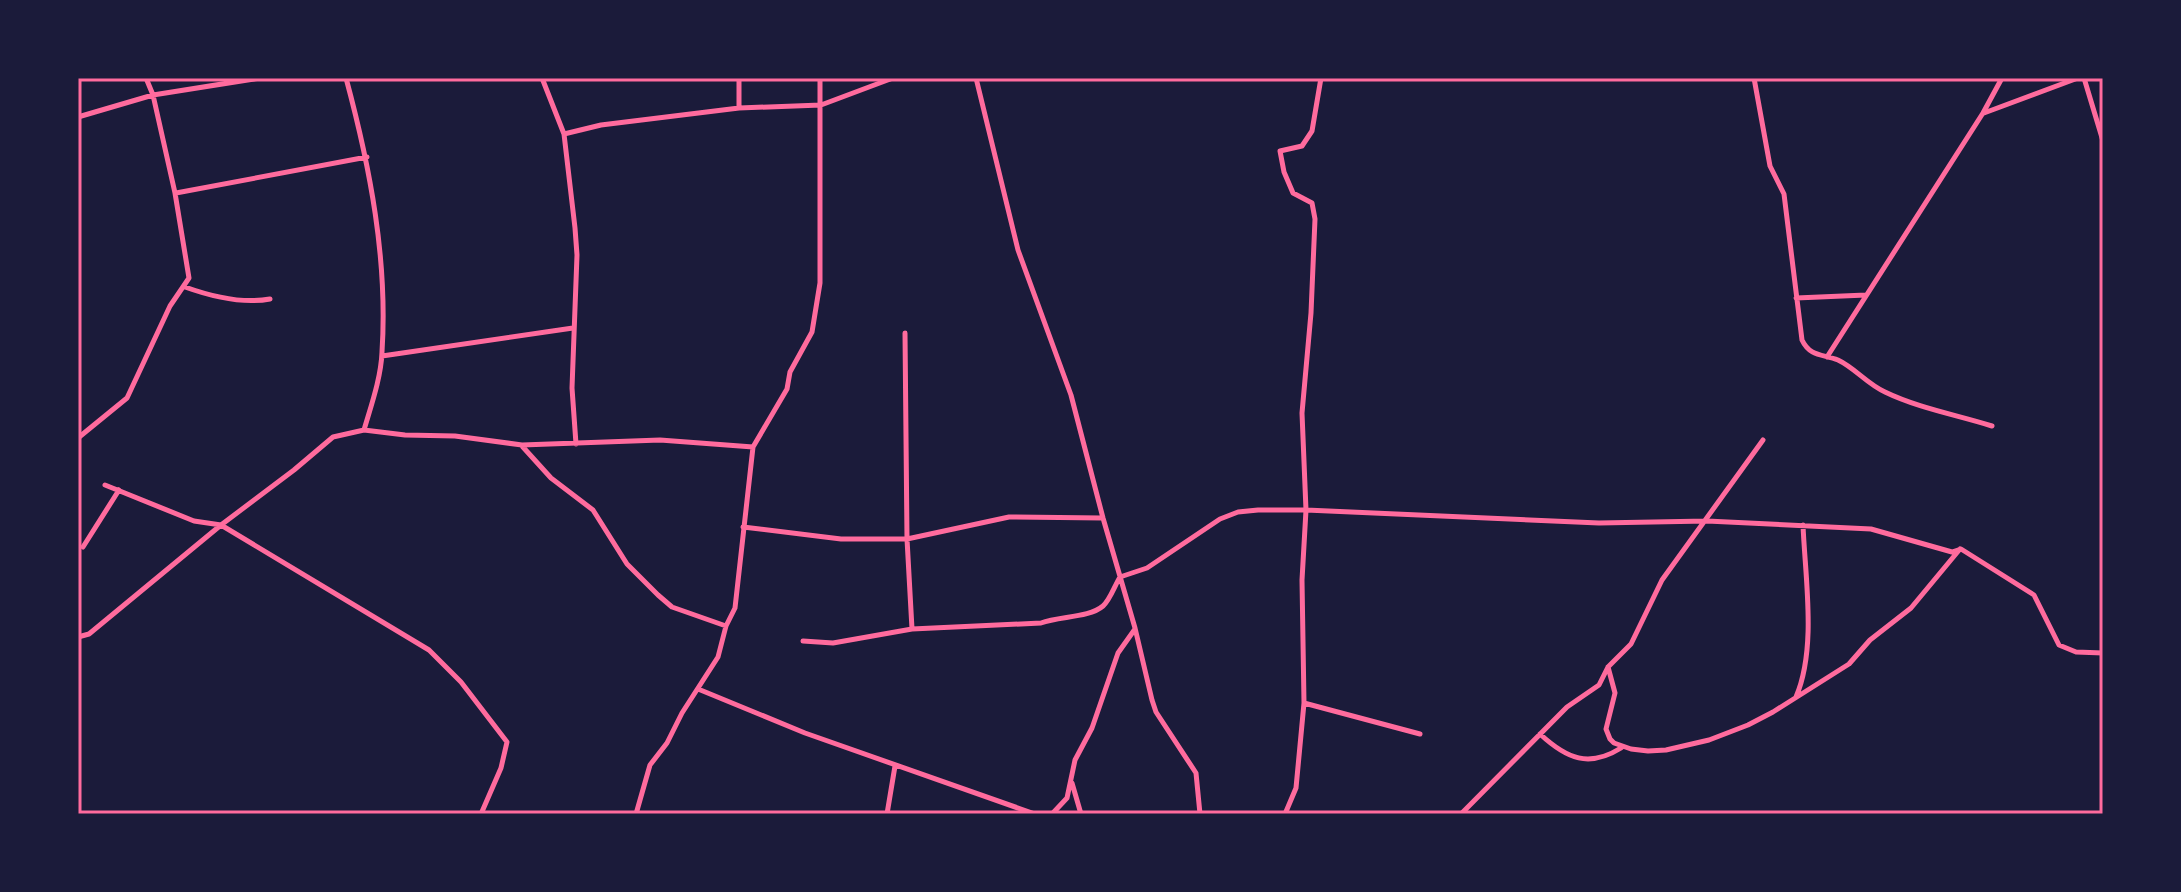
<svg xmlns="http://www.w3.org/2000/svg" width="2181" height="892" viewBox="0 0 2181 892" font-family="'Fira Sans',sans-serif">
<rect width="100%" height="100%" fill="#1b1b3a"/>
<g fill="none" stroke-linecap="round" stroke-linejoin="round">
<path stroke="#ff6b9d" stroke-width="5" d="M346 78C370 167 388 260 382 352 381 378 371 406 364 430
M542 78 564 134 575 228 577 255 572 388 576 444
M739 78V108
M976 78 1018 250 1071 395 1103 518 1135 628 1152 700 1156 712 1196 773 1200 814
M1754 78 1770 166 1784 194 1802 340C1810 357 1823 354 1838 360 1855 368 1867 384 1885 392 1918 408 1957 415 1992 426
M2084 78 2103 141
M1984 113 2078 78
M78 117 153 95 260 78
M564 134 601 125 739 108 821 105 893 78
M176 193 367 157
M185 287C210 296 243 304 270 299
M1796 298 1866 295
M905 333 907 539 912 629
M382 356 573 328
M1827 357 1983 113 2002 78
M78 438 127 398 170 306 189 278 175 193 153 95 146 78
M522 446 551 478 593 510 627 564 658 595 672 607 726 626
M753 447 787 389 790 372 812 332 820 283V78
M105 485 194 521 221 525 429 650 461 682 507 742 501 768 481 814
M743 527 841 539H907L1009 517 1102 518
M83 547 119 490
M78 637 89 634 221 525 294 470 333 437 364 430 405 435 455 436 522 445 660 440 753 447 735 608 726 626 718 657 682 713 667 743 650 765 636 814
M803 641 833 643 912 629 1041 623C1060 616 1089 618 1103 606 1110 600 1115 585 1120 577L1147 568 1220 519 1238 512 1258 510H1306L1599 523 1707 521 1871 529 1952 552 1961 549 2034 595 2059 645 2076 652 2103 653
M1608 667 1615 693 1606 729 1610 739 1614 743 1631 749 1648 751 1666 750 1709 740 1748 725 1773 712 1849 664 1870 640 1911 608 1960 549
M698 689 805 733 1035 814
M1796 697C1817 648 1805 577 1803 525
M1304 703 1420 734
M1540 734C1567 759 1589 768 1621 748
M1072 783 1081 814
M887 814 895 766
M1052 814 1067 798 1075 760 1092 728 1118 653 1135 629
M1285 814 1296 788 1304 703 1302 580 1306 510 1302 413 1311 313 1315 219 1312 203 1293 193 1284 172 1280 151 1302 146 1312 131 1321 78
M1461 814 1567 707 1599 685 1608 667 1631 644 1662 580 1763 440"/>
</g>
<rect width="2181" height="892" fill="none" stroke="#1b1b3a" stroke-width="160"/>
<rect x="80" y="80" width="2021" height="732" fill="none" stroke="#ff6b9d" stroke-width="3"/>
</svg>
